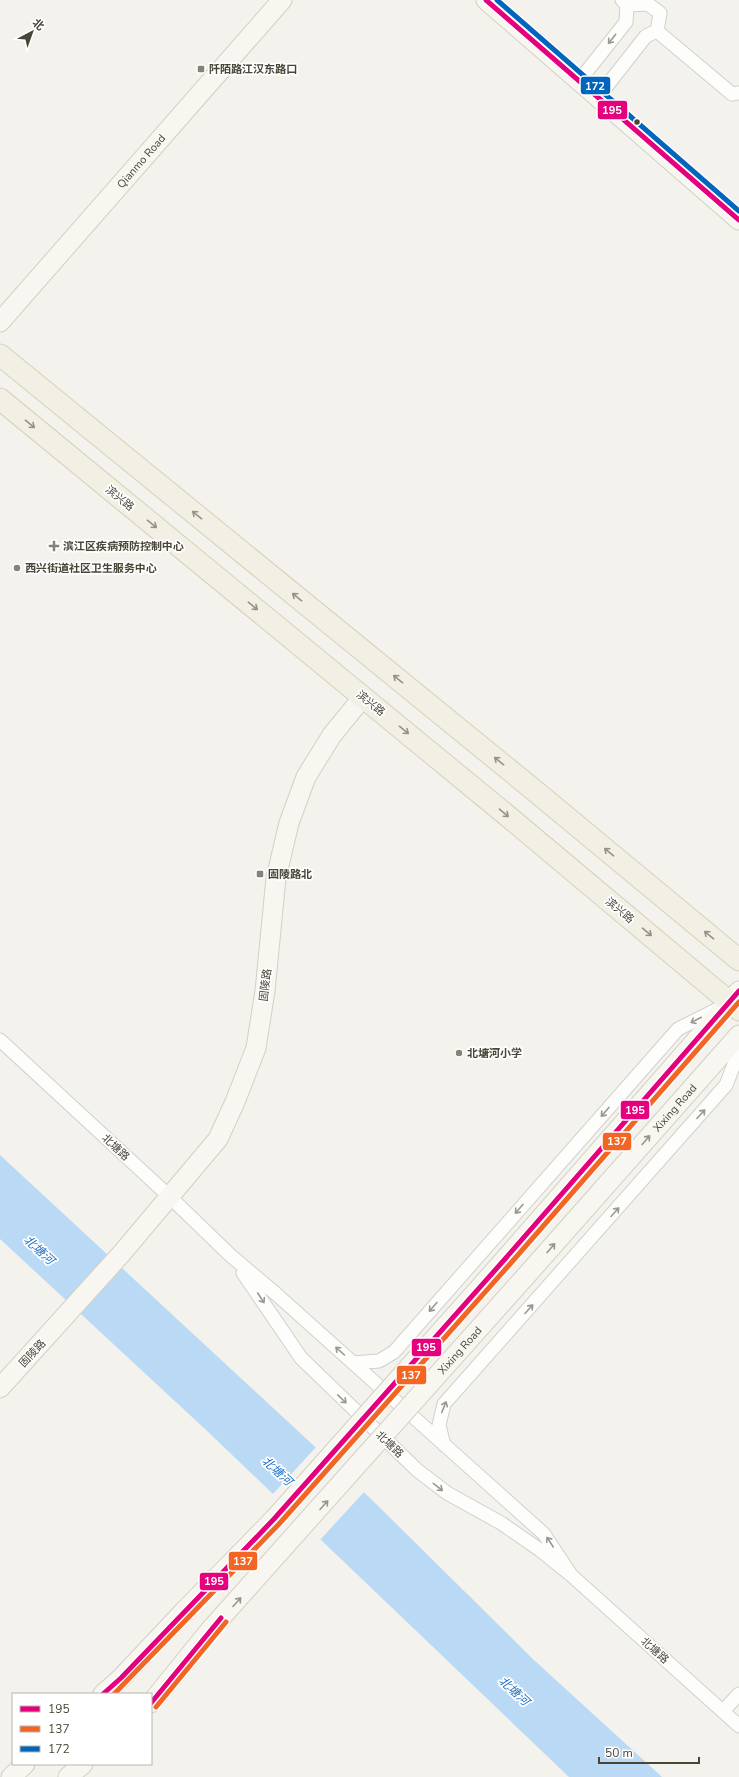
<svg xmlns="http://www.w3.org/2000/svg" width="739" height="1777" viewBox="0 0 739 1777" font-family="'Nunito Sans','Noto Sans SC',sans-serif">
<rect width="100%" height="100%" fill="#f3f2ed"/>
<path fill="#bad9f5" d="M0 1155 368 1496 535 1661 662 1777H569L205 1429 0 1239Z"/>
<path fill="#f3f2ed" d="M317 1446 365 1491 320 1540 272 1495Z"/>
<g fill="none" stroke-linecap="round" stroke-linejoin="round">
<defs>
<path id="street" d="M622 0 627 5 648 4 660 13 657 31 732 94 739 93
M579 81 626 22 627 5
M598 97 646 36 657 31
M0 1040 170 1197 230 1255 275 1293 544 1534 571 1575
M243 1273 301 1358 417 1470 447 1493 501 1523 540 1550 571 1575 739 1726
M353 1363 379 1361 394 1352 678 1029 720 1008
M444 1445 439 1425 444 1404 726 1085 739 1052
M723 1711 739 1694"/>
<g id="secondary">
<path d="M486 0 739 220"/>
<path id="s1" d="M0 322 282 0"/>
<path d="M505 1259 739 991"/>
<path id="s2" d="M525 1277 739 1035"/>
<path d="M0 1388 122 1253 218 1139 235 1102 256 1048 265 991 276 878 289 823 306 777 332 735 363 697"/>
<path d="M103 1694 121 1678 186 1609"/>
<path d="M151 1703 210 1630"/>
<path d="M11 1777 25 1764"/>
<path d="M68 1777 83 1764"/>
</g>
<path id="primary" d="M0 355 529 786 739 960
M0 399 504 813 739 1010"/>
</defs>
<use href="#street" stroke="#d1d0ca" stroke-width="15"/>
<use href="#secondary" stroke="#d3d0c3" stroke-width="21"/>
<use href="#primary" stroke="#d8d0b8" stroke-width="23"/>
<use href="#street" stroke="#fdfdfc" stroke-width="13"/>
<use href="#secondary" stroke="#f7f6f0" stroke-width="19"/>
<use href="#primary" stroke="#f2efe5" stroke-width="21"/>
<defs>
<g id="secondary-bridge">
<path d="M186 1609 274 1519 505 1259"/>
<path id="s3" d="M210 1630 525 1277"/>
</g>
</defs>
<use href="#secondary-bridge" stroke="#d3d0c3" stroke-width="21" stroke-linecap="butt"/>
<use href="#secondary-bridge" stroke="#f7f6f0" stroke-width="19"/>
<defs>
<path id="bus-1" d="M486 0 739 220
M103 1694 121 1678 274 1519 505 1259 739 991
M151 1703 221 1618"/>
<path id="bus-2" d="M114 1694 279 1524 510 1264 739 1002
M156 1707 226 1622"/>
<path id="bus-3" d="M497 0 739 211"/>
</defs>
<use href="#bus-1" stroke="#fff" stroke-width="8"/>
<use href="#bus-2" stroke="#fff" stroke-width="8"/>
<use href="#bus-3" stroke="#fff" stroke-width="8"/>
<use href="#bus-1" stroke="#e5007d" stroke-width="5"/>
<use href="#bus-2" stroke="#f26522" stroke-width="5"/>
<use href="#bus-3" stroke="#0065bd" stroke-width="5"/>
</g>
<defs><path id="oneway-shaft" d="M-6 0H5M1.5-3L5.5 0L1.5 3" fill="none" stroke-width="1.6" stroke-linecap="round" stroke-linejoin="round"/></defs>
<g stroke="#9b9890">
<use href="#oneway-shaft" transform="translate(612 39) rotate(128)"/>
<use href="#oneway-shaft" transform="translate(696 1020) rotate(153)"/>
<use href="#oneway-shaft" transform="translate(605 1112) rotate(131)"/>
<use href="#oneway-shaft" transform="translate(701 1114) rotate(-48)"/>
<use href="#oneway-shaft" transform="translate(519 1209) rotate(131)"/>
<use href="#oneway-shaft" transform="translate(615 1212) rotate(-48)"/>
<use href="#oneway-shaft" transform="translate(261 1298) rotate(57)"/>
<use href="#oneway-shaft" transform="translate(433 1307) rotate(131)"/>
<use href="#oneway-shaft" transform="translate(529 1309) rotate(-48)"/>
<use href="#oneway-shaft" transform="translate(340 1351) rotate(-138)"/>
<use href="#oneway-shaft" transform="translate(342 1399) rotate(44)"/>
<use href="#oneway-shaft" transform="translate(444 1407) rotate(-68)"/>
<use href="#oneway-shaft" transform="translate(438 1487) rotate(38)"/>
<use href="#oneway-shaft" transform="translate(550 1542) rotate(-123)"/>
</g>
<g stroke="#969285">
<use href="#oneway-shaft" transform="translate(30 424) rotate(39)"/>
<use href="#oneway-shaft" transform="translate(197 515) rotate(-141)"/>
<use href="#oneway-shaft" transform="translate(152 524) rotate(39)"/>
<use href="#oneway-shaft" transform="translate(297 597) rotate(-141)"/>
<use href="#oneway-shaft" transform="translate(253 606) rotate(39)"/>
<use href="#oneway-shaft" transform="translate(398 679) rotate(-141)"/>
<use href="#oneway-shaft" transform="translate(404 730) rotate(39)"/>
<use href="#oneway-shaft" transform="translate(499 761) rotate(-141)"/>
<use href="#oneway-shaft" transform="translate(504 813) rotate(40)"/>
<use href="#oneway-shaft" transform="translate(609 852) rotate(-140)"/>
<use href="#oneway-shaft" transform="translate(647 932) rotate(40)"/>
<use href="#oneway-shaft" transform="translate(709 935) rotate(-140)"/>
</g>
<g stroke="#98958a">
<use href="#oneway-shaft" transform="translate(646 1140) rotate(-49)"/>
<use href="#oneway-shaft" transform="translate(551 1248) rotate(-49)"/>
<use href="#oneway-shaft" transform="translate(324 1505) rotate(-48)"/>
<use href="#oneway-shaft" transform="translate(237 1602) rotate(-48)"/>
</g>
<g fill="#868277" stroke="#fff" stroke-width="1.5">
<rect x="197" y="65" width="8" height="8" rx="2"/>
<path d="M52 540h4v4h4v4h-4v4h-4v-4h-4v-4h4z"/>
<circle cx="17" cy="568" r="4"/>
<rect x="256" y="870" width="8" height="8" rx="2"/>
<circle cx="459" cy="1053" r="4"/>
</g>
<circle fill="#4b4537" stroke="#fff" stroke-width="1.5" cx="637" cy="122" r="3.5"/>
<g text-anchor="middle" stroke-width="3.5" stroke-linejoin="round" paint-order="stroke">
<g font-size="11" font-weight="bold" fill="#4b4537" stroke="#fff" text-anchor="start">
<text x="209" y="73">阡陌路江汉东路口</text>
<text x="63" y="550">滨江区疾病预防控制中心</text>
<text x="25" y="572">西兴街道社区卫生服务中心</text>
<text x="268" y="878">固陵路北</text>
<text x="467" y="1057">北塘河小学</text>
</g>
<g font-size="11" fill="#4b4537" stroke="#fff">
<text dy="4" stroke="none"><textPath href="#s1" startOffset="214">Qianmo Road</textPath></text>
<text transform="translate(120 498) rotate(39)" y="4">滨兴路</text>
<text transform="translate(371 703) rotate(39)" y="4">滨兴路</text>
<text transform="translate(620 910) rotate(40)" y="4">滨兴路</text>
<text transform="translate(265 985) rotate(-83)" y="4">固陵路</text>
<text dy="4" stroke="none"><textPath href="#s2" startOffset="226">Xixing Road</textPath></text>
<text transform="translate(116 1147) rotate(43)" y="4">北塘路</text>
<text dy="4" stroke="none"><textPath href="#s3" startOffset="375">Xixing Road</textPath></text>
<text transform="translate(32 1353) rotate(-47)" y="4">固陵路</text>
<text transform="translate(390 1444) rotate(44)" y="4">北塘路</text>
<text transform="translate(655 1650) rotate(42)" y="4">北塘路</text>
</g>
<g font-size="12" font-style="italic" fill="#2273c5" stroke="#fff">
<text transform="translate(39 1250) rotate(43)" y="4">北塘河</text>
<text transform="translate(277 1471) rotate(43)" y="4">北塘河</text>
<text transform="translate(514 1691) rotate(43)" y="4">北塘河</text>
</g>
</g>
<g stroke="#fff" stroke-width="1.5">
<rect x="580" y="76" width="31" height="19" rx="4" fill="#0065bd"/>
<rect x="597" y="100" width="31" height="20" rx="4" fill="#e5007d"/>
<rect x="620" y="1100" width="30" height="20" rx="4" fill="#e5007d"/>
<rect x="602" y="1132" width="30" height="19" rx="4" fill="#f26522"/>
<rect x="411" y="1338" width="31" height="19" rx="4" fill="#e5007d"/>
<rect x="396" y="1365" width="31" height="20" rx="4" fill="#f26522"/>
<rect x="228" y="1551" width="30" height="20" rx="4" fill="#f26522"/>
<rect x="199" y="1572" width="30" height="19" rx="4" fill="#e5007d"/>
</g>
<g font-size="11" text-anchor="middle" font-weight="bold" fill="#fff">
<text x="595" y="90">172</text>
<text x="612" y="114">195</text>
<text x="635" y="1114">195</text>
<text x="617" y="1145">137</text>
<text x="426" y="1351">195</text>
<text x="411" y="1379">137</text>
<text x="243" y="1565">137</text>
<text x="214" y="1585">195</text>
</g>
<rect x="12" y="1693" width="140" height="72" fill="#ffffff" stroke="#b7b5af"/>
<rect x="20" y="1706" width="20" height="6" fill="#e5007d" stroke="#b7b5af"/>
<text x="48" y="1713" font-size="12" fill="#4b4537">195</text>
<rect x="20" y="1726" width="20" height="6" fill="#f26522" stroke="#b7b5af"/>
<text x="48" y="1733" font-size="12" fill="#4b4537">137</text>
<rect x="20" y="1746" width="20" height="6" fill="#0065bd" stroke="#b7b5af"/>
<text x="48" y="1753" font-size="12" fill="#4b4537">172</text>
<g transform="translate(32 32) rotate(41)" stroke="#ffffff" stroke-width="3" paint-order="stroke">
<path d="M0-3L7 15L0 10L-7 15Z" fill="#4b4537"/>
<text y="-6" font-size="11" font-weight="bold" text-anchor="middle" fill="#4b4537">北</text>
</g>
<path d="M599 1757v6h100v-6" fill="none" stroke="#4b4537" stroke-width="2"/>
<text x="605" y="1757" font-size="12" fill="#4b4537" stroke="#ffffff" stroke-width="3" paint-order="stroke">50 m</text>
</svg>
